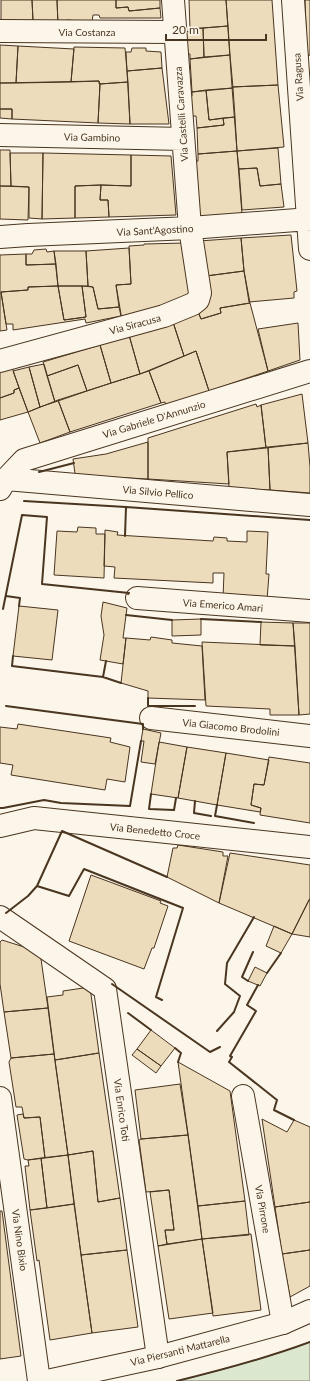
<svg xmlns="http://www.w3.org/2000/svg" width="310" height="1381" viewBox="0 0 310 1381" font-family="Lato,sans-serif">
<rect width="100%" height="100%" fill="#fbf6e9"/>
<path fill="#dce7d0" stroke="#887966" d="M310 1342V1381H177C222 1370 267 1358 310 1342Z"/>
<path fill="#ecdcbc" stroke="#4a3520" d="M1 0H32L33 21 1 20Z
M32 0H57L58 25 33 21Z
M57 0H116V8L128 7 129 11 160 8 161 18H100L99 15H93L92 22 67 20V26L58 25Z
M116 0H160V8L129 11 128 7 116 8Z
M189 0H226L228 26 190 29Z
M226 0H272L278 85 232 87Z
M305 0H310V55L307 56Z
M228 26 230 55 204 57 203 28Z
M203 28 204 57 190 59V54H186L185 32 191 31 190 29Z
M0 45 18 46 16 83H0Z
M18 46 74 49 71 82 16 83Z
M74 47 125 48 128 82 99 84V81L71 82Z
M132 48H146V51L161 52 162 68 127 71 126 52H131Z
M230 55 233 88 192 92 190 59Z
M162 68 169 124H130L127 71Z
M99 81 100 84 98 123 12 119V109H0V83Z
M128 82 130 124 98 123 100 84Z
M278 85 284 147 237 151 232 87Z
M233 88 235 117 209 120 206 90Z
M206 90 209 120 223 118 224 125 197 128 196 116H188L187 96H192V92Z
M0 109H12V119L0 118Z
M235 117 237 151 198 154 197 128 224 125 223 118Z
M278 148 281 184 260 186 257 168 239 169 237 151Z
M0 150H10L11 186H0Z
M237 151 242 214 199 218 195 162 198 161V154Z
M10 153H43L42 219 29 218V187L11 186Z
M43 153 131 155V186L101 185 75 186V218L42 219Z
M131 155 171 156 176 215 109 217 108 200H100L101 185 131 186Z
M257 168 260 186 281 184 284 207 242 210 239 169Z
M101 185 100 200H108L109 217 75 218V186Z
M0 186 29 187 28 220 0 219Z
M291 235 297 291 294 292V298L249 302 244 271 241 238Z
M241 238 244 271 206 276 199 241Z
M185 243 191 296 122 320 116 285 131 284 129 246 144 245V244Z
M129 248 131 284 116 285 119 307 98 309 93 287 88 286 86 251Z
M46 249 47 252 54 251 56 264 26 265V254H32L34 250Z
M54 251H86L88 286H58Z
M26 254V265L56 264 58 286 28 287V290L1 292 7 330 0 331V255Z
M244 271 250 303 220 308 221 313 201 319 197 309 208 304 203 285 206 276Z
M58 286H82L86 317 64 320Z
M58 286 64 320 86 317 82 286 93 287 98 309 119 307 121 316 86 323 85 319 13 330V324H6L1 292 28 290V287Z
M250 303 268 371 209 391 196 351 184 356 172 319 197 309 201 319 221 313 220 308Z
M173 322 184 356 140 374 129 335Z
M298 323 300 360 268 371 258 329Z
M129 335 140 374 111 383 100 345Z
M100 345 111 383 87 391 78 365 47 376 43 362Z
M196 351 209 391 166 406 165 402 161 403 149 371Z
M44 364 55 402 40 407 29 367Z
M78 365 87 391 55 402 47 376Z
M12 367 19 388 14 390V393L0 398V371Z
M29 367 40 407 28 412 13 371Z
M149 371 161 403 70 432 58 400Z
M19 388 28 412 0 420V398L14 393V390Z
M302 394 308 443 266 448 261 405Z
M58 400 70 432 40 443 28 412Z
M256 404 257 407 261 405 266 448 227 452 229 484 148 479V438Z
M148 442V479L109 477V479L76 481 73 459 106 454Z
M308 443 310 467V493L270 490 268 447Z
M268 447 270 490 229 488 227 452Z
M78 527 96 528V534H105L104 578 54 575 57 531 77 532Z
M105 530 118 532 117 535 213 541 214 537 227 538V541L247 542V531L268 532 266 574H269L267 600 223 598 224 573H213V583L114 578 115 567 104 566Z
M103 602 127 608 123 638H126L123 664 100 660 104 635 101 616Z
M19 606 58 610 52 660 13 656Z
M201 619V635L172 636V620Z
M261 622 293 623 295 646 260 645Z
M293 623H310V714L299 715Z
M151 637 172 640V643L202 646 205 700 148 698V691L121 683 126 638 150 640Z
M202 642 295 646 299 715H270V709L206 706Z
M18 724 111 738 110 742 130 747 125 782 107 779 105 790 11 775 13 765 0 763V727L17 729Z
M143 729 161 733 155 764 141 762 144 741H141Z
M159 742 187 747 178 798 151 794Z
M187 747 226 753 217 805 178 798Z
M226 753 269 760 264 785 254 784 251 805 261 808 260 812 217 805Z
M269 757 310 763V823L260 815 261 808 251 805 254 784 264 785Z
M178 845 223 852V856H228L219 903 167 877 173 848H177Z
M230 853 310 865V898L292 934 219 903Z
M91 875 161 901 160 903 168 906 154 948H152L144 969 69 941Z
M309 900H310V937L292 934Z
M274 926 292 934 281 953 266 946Z
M2 940 40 952 48 1008 4 1012 0 984V942Z
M255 967 267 973 260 986 248 981Z
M90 987 99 1053 55 1060 47 997 63 995V991Z
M48 1008 54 1054 11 1058 4 1012Z
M151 1030 175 1048 161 1066 137 1049Z
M137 1049 161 1066 156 1073 132 1055Z
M99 1053 120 1198 98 1202 93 1151 68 1155 55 1060Z
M54 1054 68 1155 45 1158 40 1117 24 1118 22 1107H16L9 1062 11 1058Z
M178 1062 230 1091 245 1201 198 1206Z
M180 1084 188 1135 141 1139 135 1090Z
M23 1114 24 1118 40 1117 45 1158 28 1160 24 1159 17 1115Z
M262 1119 287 1132 294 1120 310 1127V1202L275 1207Z
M188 1135 202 1239 167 1244 165 1230H174L169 1190 146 1192 139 1140 141 1139Z
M93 1151 98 1202 120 1198 127 1250 81 1255 68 1155Z
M68 1155 74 1204 47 1208 41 1158Z
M41 1158 47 1208 30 1210 25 1166H29L28 1160Z
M169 1190 174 1230H165L167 1244 158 1246 150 1192Z
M245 1201 249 1235 202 1239 198 1206Z
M310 1202V1250L282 1254 275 1207Z
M74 1204 92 1333 50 1340 39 1260 37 1261 30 1210Z
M0 1211H2L21 1356 0 1359Z
M251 1234 261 1310 213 1316 202 1239Z
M202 1239 213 1313 169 1319 158 1246Z
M127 1250 138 1327 92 1333 81 1255Z
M310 1250V1286L290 1297 282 1254Z"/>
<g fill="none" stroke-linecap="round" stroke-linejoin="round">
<defs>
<path id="minor" d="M293 0 310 249
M0 31 175 32
M0 135 183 139
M0 237 28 235 190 228 310 219
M0 361 164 316 193 304 198 300 200 293 190 228 173 0
M6 479 310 505
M0 489 6 479 24 460 310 371
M137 598 310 611
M151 718 310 736
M0 826 34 818 310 847
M0 917 105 989 158 1357
M243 1096 283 1323
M0 1098 39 1381"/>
<path id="tertiary" d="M47 1381 158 1357 283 1323 310 1311"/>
</defs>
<use href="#minor" stroke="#4a3520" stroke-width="24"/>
<use href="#tertiary" stroke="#4a3520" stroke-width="24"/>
<use href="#minor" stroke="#fbf6e9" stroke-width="22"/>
<use href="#tertiary" stroke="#fbf6e9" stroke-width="22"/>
<path stroke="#4a3520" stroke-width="2" d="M39 472 74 463
M24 501 126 507
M125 536 126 507 310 520
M6 596 20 598 19 606
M3 609 22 515 47 517 42 584 129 593 128 594
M126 615 172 620
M201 619 261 622
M13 656 12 666 103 677
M106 661 103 677 121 683
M148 698V706H195
M6 706 143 724V729
M151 794 149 809 174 810 176 798
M195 801 194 813 211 816
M217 805 215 816 254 823
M0 808H3L44 800 61 803 130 806 141 741
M37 886 69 896 84 869 183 908 156 997 162 1000
M6 913 28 896 37 886 62 831 167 877
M267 973 281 953
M248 981 242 977 253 952
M112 984 210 1052 220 1047
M258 985 247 1005 256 1011 230 1056 232 1057 229 1062 277 1100 274 1110 294 1120
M128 1013 151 1030
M217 1031 234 1012 240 996 225 984 227 963 254 917
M175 1048 181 1053 178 1062
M177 1381C222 1370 267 1358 310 1342"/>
</g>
<g text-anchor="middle" stroke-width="3" stroke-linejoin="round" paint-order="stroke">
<g font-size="10" fill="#4a3520" stroke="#fbf6e9">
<text x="87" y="36">Via Costanza</text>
<text transform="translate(298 77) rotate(-94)" y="4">Via Ragusa</text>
<text transform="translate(181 114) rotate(-94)" y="4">Via Castelli Caravazza</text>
<text transform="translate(92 137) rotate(1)" y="4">Via Gambino</text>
<text transform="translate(155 230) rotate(-3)" y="4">Via Sant'Agostino</text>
<text transform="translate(135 324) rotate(-15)" y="4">Via Siracusa</text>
<text transform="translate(154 419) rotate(-17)" y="4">Via Gabriele D'Annunzio</text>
<text transform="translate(158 492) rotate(5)" y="4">Via Silvio Pellico</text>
<text transform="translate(223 605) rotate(4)" y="4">Via Emerico Amari</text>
<text transform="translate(231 727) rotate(6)" y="4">Via Giacomo Brodolini</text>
<text transform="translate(155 831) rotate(6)" y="4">Via Benedetto Croce</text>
<text transform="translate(122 1110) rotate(82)" y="4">Via Enrico Toti</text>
<text transform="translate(263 1209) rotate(80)" y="4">Via Pirrone</text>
<text transform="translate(20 1240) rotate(82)" y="4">Via Nino Bixio</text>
<text transform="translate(180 1350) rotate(-14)" y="4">Via Piersanti Mattarella</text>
</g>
</g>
<path d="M166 34v6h100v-6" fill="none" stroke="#4a3520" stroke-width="2"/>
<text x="172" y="34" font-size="12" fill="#4a3520" stroke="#fbf6e9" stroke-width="3" paint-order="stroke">20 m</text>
</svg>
